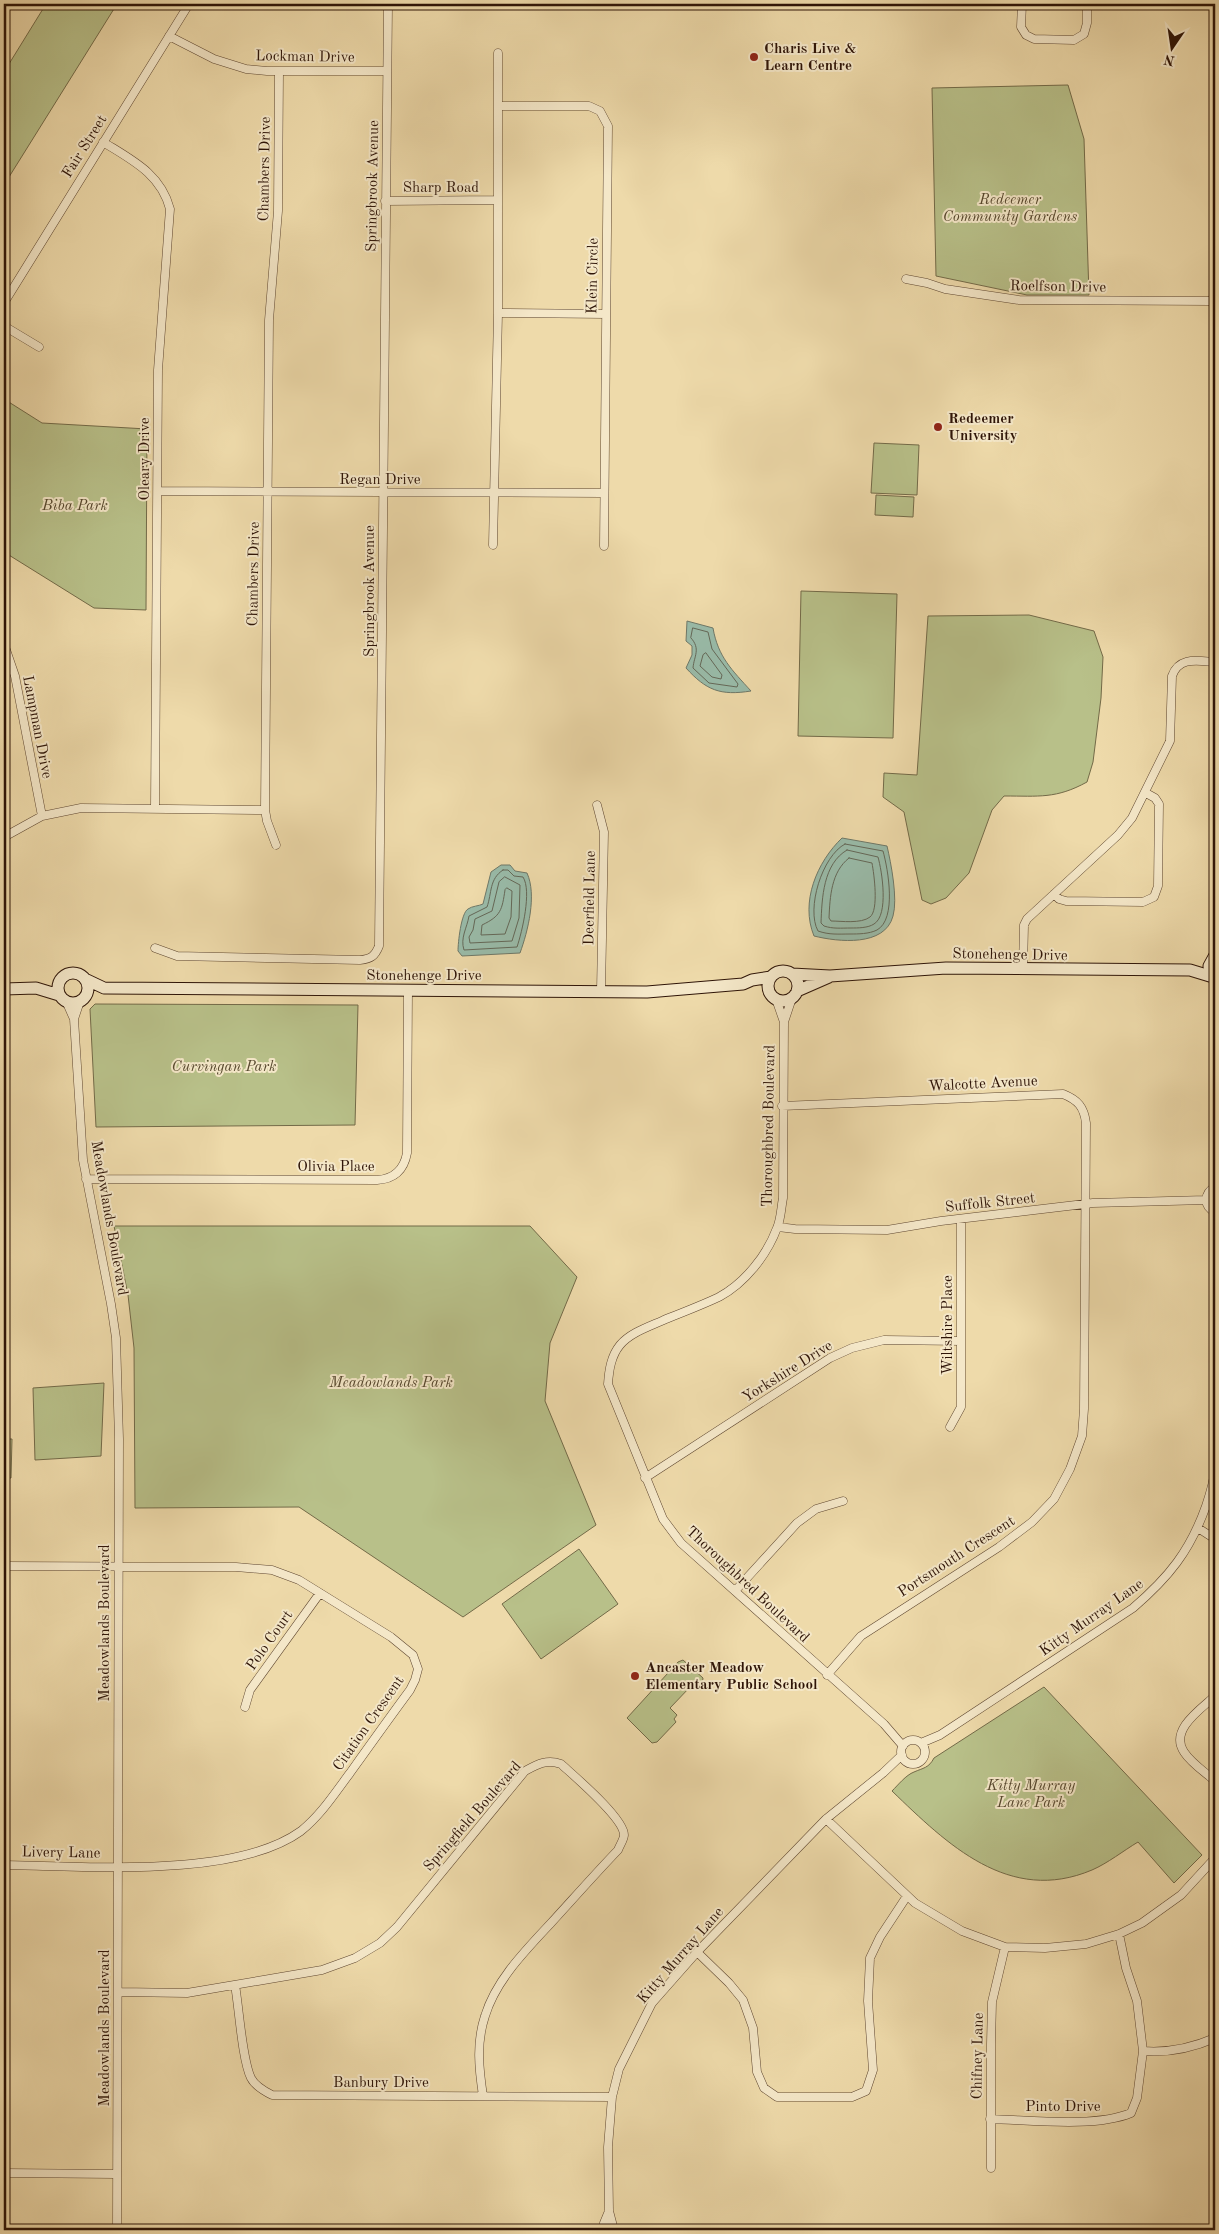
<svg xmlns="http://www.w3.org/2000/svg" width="1219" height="2234" viewBox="0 0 1219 2234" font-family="'Old Standard TT',serif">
<rect width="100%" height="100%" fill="#eedaaa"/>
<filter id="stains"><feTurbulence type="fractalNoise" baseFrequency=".004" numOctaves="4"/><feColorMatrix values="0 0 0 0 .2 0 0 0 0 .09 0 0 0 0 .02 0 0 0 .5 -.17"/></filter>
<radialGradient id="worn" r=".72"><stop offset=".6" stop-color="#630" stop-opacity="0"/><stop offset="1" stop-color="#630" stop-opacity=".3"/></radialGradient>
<path fill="#b8c089" stroke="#736a48" d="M46 4H117L4 185V72Z
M1068 85 1084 139 1089 295H1027L936 276 932 88Z
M4 399 42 423 147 429 146 610 94 608 4 552Z
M874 443 919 445 917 495 871 493Z
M876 495 914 497 913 517 875 515Z
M801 591 897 594 893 738 798 736Z
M1029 615 1094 631 1103 657 1101 698 1093 762 1087 782C1056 799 1039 796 1004 796L992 810 969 873 946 898 931 904 922 900 904 812 883 797 884 773 917 775 928 616Z
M95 1004 358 1005 355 1125 96 1127 90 1009Z
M114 1226H530L577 1277 550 1343 545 1401 596 1525 463 1617 299 1507 135 1508 134 1348 128 1295Z
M104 1383 101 1456 35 1460 33 1388Z
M4 1439H12L11 1478H6L7 1484H4Z
M579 1549 618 1604 541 1659 502 1604Z
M683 1660 703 1678 702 1685 696 1689 691 1686 670 1708 677 1715 674 1719 676 1722 657 1742 652 1743 627 1718 678 1662Z
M1044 1687 1202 1855 1174 1883 1138 1842C1123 1851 1108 1863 1092 1870 1009 1905 947 1844 892 1791 898 1785 906 1775 914 1772 923 1768 929 1768 934 1758Z"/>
<path fill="#99bba9" stroke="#6e7868" d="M687 621 713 628C718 657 732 670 751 691 720 696 706 690 686 668L692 655V646L686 641Z
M842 838 887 846C891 863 898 899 893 916 885 947 838 942 814 936 800 902 817 862 842 838Z
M501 865H510L515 871 527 873C537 895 528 931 520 953L462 956 458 951C458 943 461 913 468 909 472 906 479 906 483 904L491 872Z"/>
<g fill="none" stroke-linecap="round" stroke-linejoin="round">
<path stroke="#646858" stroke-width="1" d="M693 628 708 632 712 649 738 684 737 687 709 683 693 668C694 656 701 649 691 638Z
M706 653 722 675 721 679 712 677 700 666 703 655Z
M845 844 883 851C888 869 897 919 877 930 869 934 858 934 850 934 839 934 829 935 818 931 806 909 822 856 845 844Z
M847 850 878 857C882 871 889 915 874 924 868 928 858 928 851 928 841 928 833 929 824 926L821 923C822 898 823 864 847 850Z
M849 858 872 863C874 874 879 910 870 917 861 924 841 921 831 921L829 918C830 897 831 872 849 858Z
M503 870H508L514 876 523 877C532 891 522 932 517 947L464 950C460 938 467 928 469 916L487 907C492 893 489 879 503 870Z
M505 877 520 885 519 918 512 941 470 943 469 937 473 930 475 919 492 911 499 882Z
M507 888 512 891 511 917 505 934 481 935 482 925C501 916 502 910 505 890Z"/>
<defs>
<path id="street" d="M1022 4 1021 27 1026 35 1034 39 1074 40 1084 34 1087 23V4
M169 36 214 59 246 69 267 71H387
M498 53V106H589L600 111 608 126 604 546
M103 142C132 160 161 174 170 209L158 370 155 808
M385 201 498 200
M906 279 927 283 945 289 1019 300 1212 301
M1215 291 1212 301 1215 310
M4 303 189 4
M498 313 606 314
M4 326 39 347
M158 491 603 493
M493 545 498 313V106
M4 644 15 676 42 816
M597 805 604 832 601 991
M4 837 42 816 81 808 265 810
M276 845 267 821 265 810 269 320 278 211 279 71
M1054 894 1059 899 1066 901 1143 902 1154 897 1158 886 1159 804 1155 798 1146 793
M155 948 177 956 360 960C371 959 375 956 379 946L388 4
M1023 969 1024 925 1027 919 1118 835 1132 818 1170 741 1172 676C1179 656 1198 661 1215 662
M792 998 784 1022 783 1198C781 1208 781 1219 777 1228 767 1255 745 1283 719 1297 702 1305 684 1312 666 1319 651 1326 631 1332 620 1345 611 1356 609 1370 608 1384L663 1519 681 1543 884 1724 903 1746
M776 999 784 1022
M66 1001 74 1019
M80 1001 74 1019 83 1160 111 1304 116 1338 119 1439 117 2230
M782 1106 1063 1094C1078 1100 1084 1107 1086 1123L1084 1409 1082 1436 1070 1469 1054 1499 1032 1522 999 1547 861 1636 827 1675
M86 1179 377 1180C394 1179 404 1170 407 1153L408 989
M1215 1187C1204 1193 1203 1206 1215 1212
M778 1227 795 1229 887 1230 941 1221 1093 1203 1206 1200
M950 1427 961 1407V1220
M645 1478 830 1358 852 1348 884 1340 961 1341
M1198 1528 1215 1539
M4 1566 236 1567 272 1570 299 1580 391 1637 413 1655 418 1669 415 1680 410 1690C390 1717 370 1745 350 1773 335 1793 321 1815 301 1831 235 1879 85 1866 4 1865
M735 1591 797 1523 816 1509 843 1501
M1215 1696C1201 1709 1169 1730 1184 1752 1191 1763 1206 1773 1215 1781
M245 1707 250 1690 320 1593
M901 1752a12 12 0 1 1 24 0a12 12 0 1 1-24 0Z
M921 1743 940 1735 1133 1608C1169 1577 1190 1551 1206 1506 1210 1494 1214 1482 1215 1469 1216 1453 1215 1438 1215 1422
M826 1819 915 1903 962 1931 1005 1947 1045 1948 1086 1944 1119 1934 1142 1923 1181 1895 1215 1858
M697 1952 729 1983 743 2000 753 2028 757 2072 764 2088 777 2097H852L866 2091 873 2070 868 2001 870 1958 880 1937 907 1896
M235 1985C239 2007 242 2060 251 2078 255 2086 264 2091 272 2095L612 2097
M119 1992 187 1993 322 1970 355 1958 380 1943 397 1927 525 1771C538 1764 547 1759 561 1764 574 1776 624 1818 624 1835 624 1839 620 1845 618 1850 595 1874 573 1899 551 1923 525 1951 496 1980 485 2016 476 2043 479 2069 483 2096
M1143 2051C1168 2053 1192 2048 1215 2038
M990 2119C1031 2120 1095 2128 1131 2113L1137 2098 1143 2051 1137 2001 1126 1968 1119 1934
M991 2168V2044L992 2002 1005 1947
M4 2173 116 2174
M609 2211 614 2230
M604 2230V2223L609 2211 608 2147 612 2097 619 2069 652 2003 697 1952 826 1819 883 1773 902 1755"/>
<path id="secondary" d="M1215 955 1209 966 1210 974 1215 979
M768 986a15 15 0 1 1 30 0a15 15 0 1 1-30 0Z
M58 988a15 15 0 1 1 30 0a15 15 0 1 1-30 0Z
M792 974 830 976 946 968 1190 970 1213 977
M85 979 104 988 647 992 743 984 752 980 771 977
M4 989 36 988 59 995
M797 991 829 977"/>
</defs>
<use href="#street" stroke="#5e4630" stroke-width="9"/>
<use href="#secondary" stroke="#2e1407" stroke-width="13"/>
<use href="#street" stroke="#f4e7c8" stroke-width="8"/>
<use href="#secondary" stroke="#f4e7c8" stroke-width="11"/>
</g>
<g fill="#8f2418" stroke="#f4e7c8" stroke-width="2">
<circle cx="754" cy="57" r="5"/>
<circle cx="938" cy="427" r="5"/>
<circle cx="635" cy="1676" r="5"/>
</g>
<g text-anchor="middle" stroke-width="4" stroke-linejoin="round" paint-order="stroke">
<g font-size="15" font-weight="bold" fill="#2e1407" stroke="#f4e7c8" text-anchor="start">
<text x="764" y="53">Charis Live &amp;<tspan x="764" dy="17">Learn Centre</tspan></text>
<text x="948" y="423">Redeemer<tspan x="948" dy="17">University</tspan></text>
<text x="645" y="1672">Ancaster Meadow<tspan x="645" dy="17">Elementary Public School</tspan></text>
</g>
<g font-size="15" fill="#2e1407" stroke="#f4e7c8">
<text transform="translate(305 56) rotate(1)" y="5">Lockman Drive</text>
<text transform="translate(84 146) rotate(-58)" y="5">Fair Street</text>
<text transform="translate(264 169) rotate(-89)" y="5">Chambers Drive</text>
<text transform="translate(372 186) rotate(-89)" y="5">Springbrook Avenue</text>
<text x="441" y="192">Sharp Road</text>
<text transform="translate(592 276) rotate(-89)" y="5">Klein Circle</text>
<text transform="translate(1058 286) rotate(1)" y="5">Roelfson Drive</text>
<text transform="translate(144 459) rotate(-90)" y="5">Oleary Drive</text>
<text x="380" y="484">Regan Drive</text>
<text transform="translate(253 574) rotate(-89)" y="5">Chambers Drive</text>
<text transform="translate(369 591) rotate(-90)" y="5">Springbrook Avenue</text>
<text transform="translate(38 727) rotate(79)" y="5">Lampman Drive</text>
<text transform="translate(589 898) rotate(-89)" y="5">Deerfield Lane</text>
<text transform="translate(1010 954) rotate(1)" y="5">Stonehenge Drive</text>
<text x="424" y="980">Stonehenge Drive</text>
<text transform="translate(983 1083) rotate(-3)" y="5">Walcotte Avenue</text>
<text transform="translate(768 1126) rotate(-89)" y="5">Thoroughbred Boulevard</text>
<text x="336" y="1171">Olivia Place</text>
<text transform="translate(990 1202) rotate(-6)" y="5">Suffolk Street</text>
<text transform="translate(110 1218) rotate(80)" y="5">Meadowlands Boulevard</text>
<text transform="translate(947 1325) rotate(-90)" y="5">Wiltshire Place</text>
<text transform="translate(787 1371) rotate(-32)" y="5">Yorkshire Drive</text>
<text transform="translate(956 1556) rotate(-33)" y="5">Portsmouth Crescent</text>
<text transform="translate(748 1584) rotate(43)" y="5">Thoroughbred Boulevard</text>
<text transform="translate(1091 1617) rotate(-35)" y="5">Kitty Murray Lane</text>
<text transform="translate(104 1623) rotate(-90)" y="5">Meadowlands Boulevard</text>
<text transform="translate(269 1640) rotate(-55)" y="5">Polo Court</text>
<text transform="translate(368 1723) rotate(-55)" y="5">Citation Crescent</text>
<text transform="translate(472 1816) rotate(-49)" y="5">Springfield Boulevard</text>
<text transform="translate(61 1852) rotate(1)" y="5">Livery Lane</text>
<text transform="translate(680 1955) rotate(-49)" y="5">Kitty Murray Lane</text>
<text transform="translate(104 2028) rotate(-90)" y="5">Meadowlands Boulevard</text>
<text transform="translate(977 2056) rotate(-89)" y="5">Chifney Lane</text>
<text x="381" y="2087">Banbury Drive</text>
<text x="1063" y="2111">Pinto Drive</text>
</g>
<g font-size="15" font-style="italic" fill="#57482e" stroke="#f4e7c8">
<text x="1010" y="204">Redeemer<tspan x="1010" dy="17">Community Gardens</tspan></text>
<text x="75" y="510">Biba Park</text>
<text x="224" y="1071">Curvingan Park</text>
<text x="391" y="1387">Meadowlands Park</text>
<text x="1031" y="1790">Kitty Murray<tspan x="1031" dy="17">Lane Park</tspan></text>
</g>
</g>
<rect width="1219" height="2234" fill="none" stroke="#eedaaa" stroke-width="20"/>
<rect x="5" y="5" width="1209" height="2224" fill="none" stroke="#2e1407" stroke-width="2.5"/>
<rect x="10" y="10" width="1199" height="2214" fill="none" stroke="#2e1407"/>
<g transform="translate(1172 48) rotate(193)" stroke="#f4e7c8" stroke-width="4" paint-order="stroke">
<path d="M0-4L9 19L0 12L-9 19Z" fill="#2e1407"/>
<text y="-8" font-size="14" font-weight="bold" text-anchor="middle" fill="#2e1407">N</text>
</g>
<rect width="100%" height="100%" filter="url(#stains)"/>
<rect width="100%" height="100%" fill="url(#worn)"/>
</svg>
